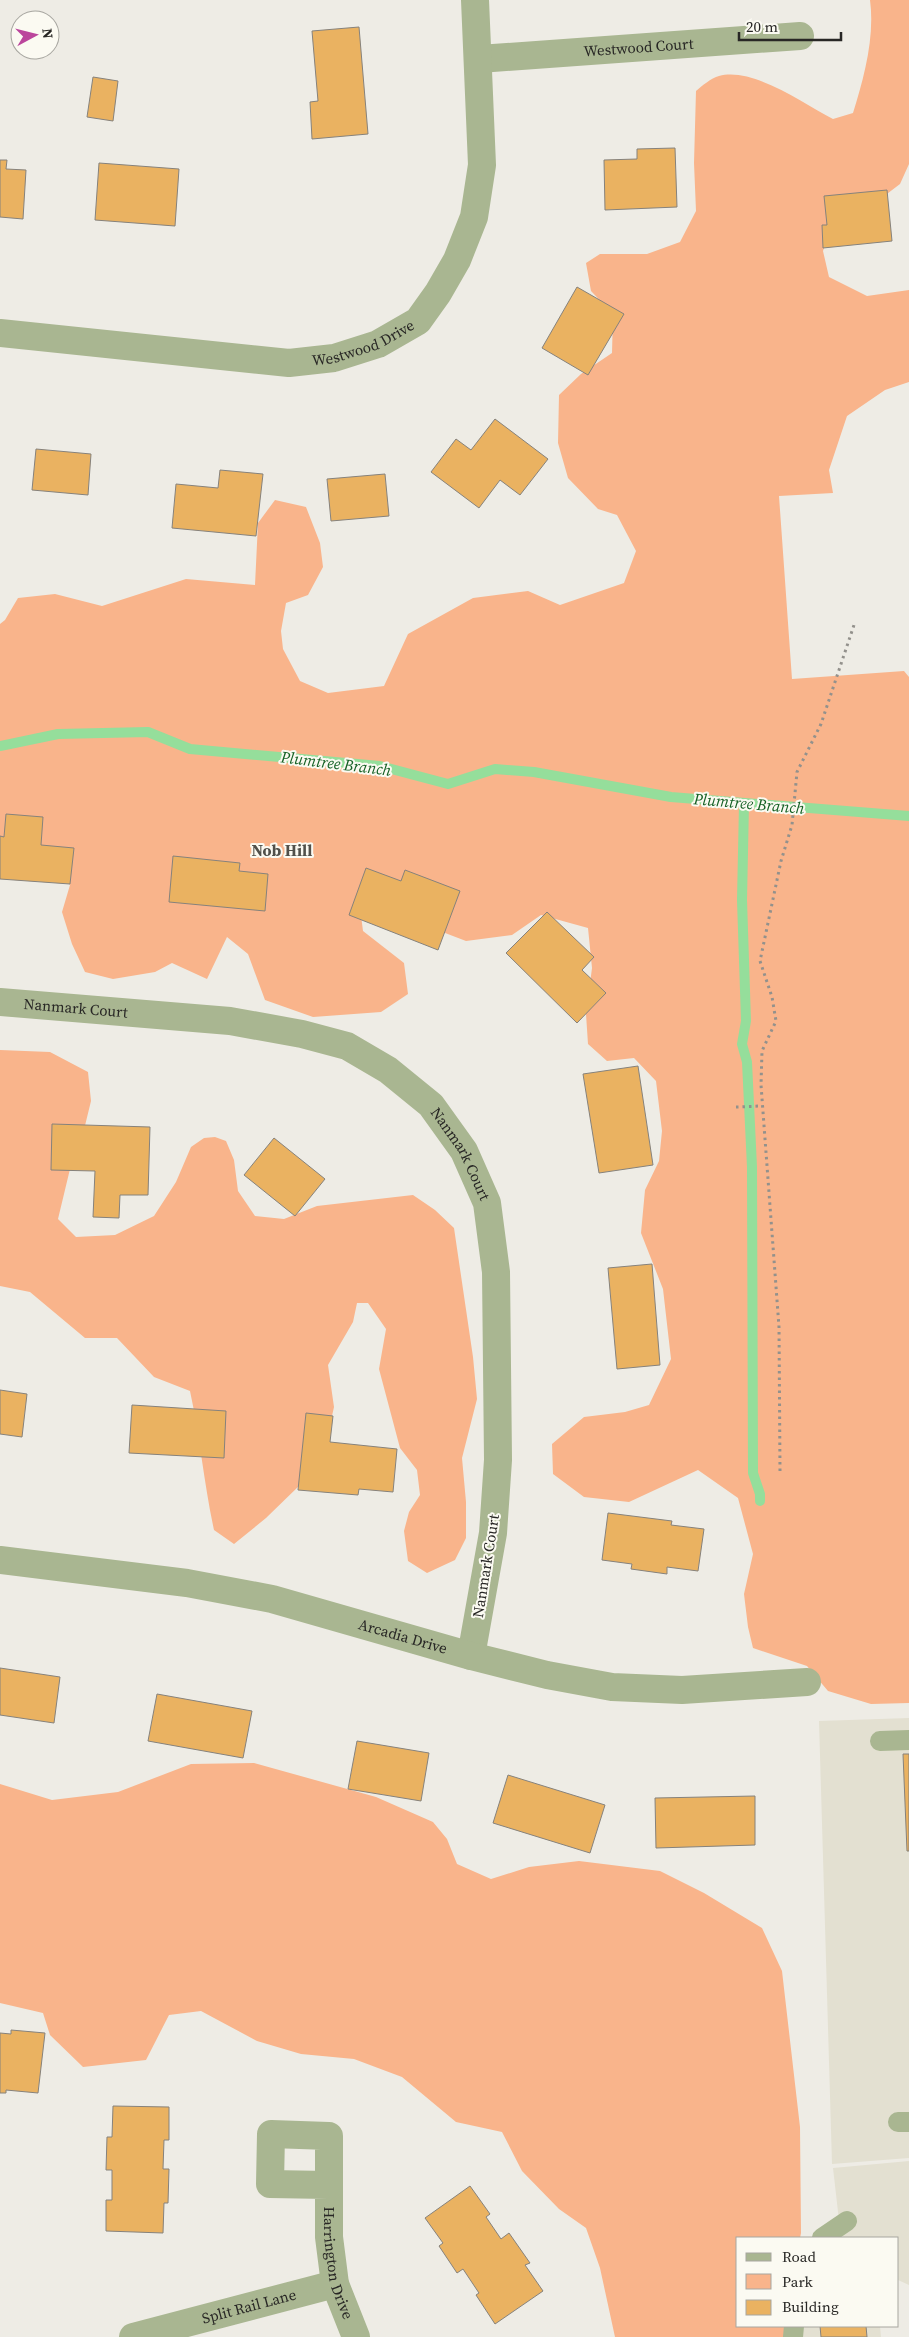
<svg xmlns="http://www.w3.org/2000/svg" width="909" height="2337" viewBox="0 0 909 2337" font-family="'Source Serif 4',serif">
<rect width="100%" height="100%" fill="#eeece5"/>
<path fill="#e3e0d1" d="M909 1718V2158L832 2164 819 1721Z
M909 2161V2285L898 2280V2238H841L833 2168Z
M788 2326H880L881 2337H787Z"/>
<path fill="#f9b48b" d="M870 0H909V164L900 184 875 203 833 221 823 251 829 277 867 296 909 290V382L885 390 847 416 829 470 833 493 779 496 792 679 904 671 909 677V1703L871 1704 828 1691 807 1666 753 1648 748 1627 744 1594 753 1554 738 1498 698 1470 629 1502 584 1497 553 1474 552 1444 584 1417 625 1412 649 1405 671 1359 663 1289 641 1233 645 1190 659 1161 662 1131 656 1081 634 1058 607 1061 588 1044 586 1014 592 968 588 928 541 915 512 935 466 941 359 900 363 931 404 963 408 994 381 1012 313 1017 265 1000 248 954 227 937 207 979 172 963 155 972 113 979 85 972 72 944 62 912 70 885 40 851 0 856V624L5 620 18 598 55 594 102 606 186 579 255 585 258 523 275 500 306 507 320 543 323 567 308 595 286 603 281 631 283 649 300 681 328 693 384 686 408 634 473 598 528 591 560 605 624 583 636 551 617 515 598 509 568 478 558 443 559 395 581 374 612 353 613 314 591 291 586 263 600 254H647L680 242 696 211 694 163 696 91C702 86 711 78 719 76 753 67 803 103 833 119L853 113C864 78 875 37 870 0Z
M0 1050 50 1052 88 1072 91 1101 81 1142 70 1169 58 1219 76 1237 115 1235 154 1216 176 1182 191 1147 204 1138 215 1137 226 1141 234 1160 238 1191 255 1216 284 1219 317 1206 413 1195 435 1210 454 1228 473 1357 477 1399 462 1458 466 1502V1538L455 1560 427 1573 408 1561 404 1531 409 1512 420 1495 417 1470 400 1448 379 1369 386 1329 368 1303H357L353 1322 328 1365 334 1407 325 1447 301 1484 266 1518 234 1544 214 1530C204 1484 200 1437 190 1391L154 1377 117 1338H85L30 1292 0 1286Z
M254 1763 376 1797 433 1822 447 1839 457 1864 491 1879 529 1867 579 1861 660 1871 704 1893 762 1928 782 1971 800 2127 801 2233 800 2238H738V2326H785L784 2337H615L600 2268 586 2228 559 2209 522 2171 502 2132 456 2122 402 2077 354 2059 301 2054 257 2041 201 2011 169 2015 146 2060 83 2067 50 2035 43 2013 0 2003V1784L52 1800 118 1792 191 1764Z"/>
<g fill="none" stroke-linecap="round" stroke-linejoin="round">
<path stroke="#95de9b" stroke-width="10" d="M0 746 58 734 148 732 190 749 380 766 448 784 495 769 534 772 671 797 909 816
M744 804 742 900 746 1021 742 1044 747 1062 752 1167 753 1473 760 1494V1501"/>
</g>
<path fill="#eab261" stroke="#86827c" d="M359 27 368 134 312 139 310 102 318 101 312 31Z
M93 77 118 81 113 121 87 117Z
M675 148 677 207 605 210 604 160 637 159V149Z
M0 160H7L6 169 26 170 23 219 0 217Z
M99 163 179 169 175 226 95 220Z
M887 190 892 241 823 248 822 225H827L824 196Z
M577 287 624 314 588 375 542 348Z
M495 419 548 459 520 495 500 480 479 508 431 472 456 439 471 450Z
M36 449 91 454 88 495 32 490Z
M220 470 263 474 256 536 172 528 176 484 218 488Z
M385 474 389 516 331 521 327 479Z
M6 814 43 817 41 845 74 848 70 884 0 879V836L4 837Z
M173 856 240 863 239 871 268 874 265 911 169 902Z
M366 868 401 881 405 870 460 891 438 950 349 915Z
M547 912 594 957 582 970 606 993 577 1023 506 953Z
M638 1066 653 1165 599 1173 583 1074Z
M52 1124 150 1127 148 1195H120L119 1218 93 1217 95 1171 51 1170Z
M274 1138 325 1179 295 1216 244 1175Z
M652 1264 660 1365 617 1369 608 1268Z
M0 1390 27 1394 22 1437 0 1434Z
M132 1405 226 1411 224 1458 129 1453Z
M306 1413 333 1416 330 1442 397 1449 393 1492 359 1489 358 1495 298 1490Z
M608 1513 672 1521 671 1525 704 1529 698 1571 667 1567V1574L631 1569 632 1564 602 1560Z
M0 1668 60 1677 54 1723 0 1715Z
M157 1694 252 1711 243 1758 148 1741Z
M357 1741 429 1753 421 1801 348 1789Z
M903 1754H909V1851H907Z
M508 1775 605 1805 590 1853 493 1823Z
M755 1796V1845L656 1848 655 1798Z
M11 2030 45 2033 38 2093 6 2090V2093H0V2033L11 2034Z
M113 2106 169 2107V2140H164L163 2169H169L168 2203H164L163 2233 106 2231V2200H112V2170H106L107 2137H112Z
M470 2186 490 2214 486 2217 501 2239 509 2233 530 2263 525 2265 543 2291 495 2324 476 2295 479 2293 463 2269 457 2273 439 2246 443 2243 425 2218Z
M820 2326H866L867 2337H821Z"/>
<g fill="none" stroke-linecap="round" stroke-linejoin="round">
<path stroke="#93918c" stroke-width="3" stroke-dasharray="2.5 4" stroke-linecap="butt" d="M736 1107 761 1106
M780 1471 779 1327 761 1085 762 1051 776 1021 772 997 760 961 781 861 792 825 797 772 821 724 855 622"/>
<path stroke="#a9b691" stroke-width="20" d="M880 1741 909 1740
M898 2122H909
M822 2238 847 2221
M793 2337 794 2326"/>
<g stroke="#a9b691" stroke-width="28">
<path id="s1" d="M479 59 800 36"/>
<path id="s2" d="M0 333 289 363 334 358 378 344 418 321 438 293 457 260 474 217 482 165 475 0"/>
<path id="s3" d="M0 1002 230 1021 302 1034 347 1046 388 1070 431 1105 464 1151 487 1203 496 1272 498 1460 493 1533 471 1656"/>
<path id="s4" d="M0 1560 187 1583 272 1599 471 1656 547 1675 612 1687 682 1690 807 1682"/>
<path id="s5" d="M328 2185 270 2184 271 2134 329 2136V2237L335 2284 356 2337"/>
<path id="s6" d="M133 2337 335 2284"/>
</g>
</g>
<g text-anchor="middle" stroke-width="4" stroke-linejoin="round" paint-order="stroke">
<g font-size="15" fill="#282725" stroke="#fbfaf2">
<text dy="5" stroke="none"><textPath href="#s1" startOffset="160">Westwood Court</textPath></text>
<text dy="5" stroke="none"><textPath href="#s2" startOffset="368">Westwood Drive</textPath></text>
<text dy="5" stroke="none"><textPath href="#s3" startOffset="76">Nanmark Court</textPath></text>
<text dy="5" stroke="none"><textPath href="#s3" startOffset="511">Nanmark Court</textPath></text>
<text transform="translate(486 1566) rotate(-81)" y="5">Nanmark Court</text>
<text dy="5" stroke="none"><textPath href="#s4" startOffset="411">Arcadia Drive</textPath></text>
<text dy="5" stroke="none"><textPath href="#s5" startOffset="294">Harrington Drive</textPath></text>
<text dy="5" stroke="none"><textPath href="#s6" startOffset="120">Split Rail Lane</textPath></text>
</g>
<g font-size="16" font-style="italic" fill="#156125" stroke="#fbfaf2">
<text transform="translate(336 763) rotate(7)" y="6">Plumtree Branch</text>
<text transform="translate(749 803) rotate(5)" y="6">Plumtree Branch</text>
</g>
<g font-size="16" font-weight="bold" fill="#51504a" stroke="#fbfaf2">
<text x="282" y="856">Nob Hill</text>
</g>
</g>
<rect x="736" y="2237" width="162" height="90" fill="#fbfaf2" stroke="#a7a6a0"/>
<rect x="746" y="2253" width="25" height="8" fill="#a9b691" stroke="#a7a6a0"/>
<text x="782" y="2262" font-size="15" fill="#282725">Road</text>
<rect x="746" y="2274" width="25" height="15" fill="#f9b48b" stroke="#a7a6a0"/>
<text x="782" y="2287" font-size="15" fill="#282725">Park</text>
<rect x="746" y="2300" width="25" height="15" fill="#eab261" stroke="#a7a6a0"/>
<text x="782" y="2312" font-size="15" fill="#282725">Building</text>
<g transform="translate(35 35) rotate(83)"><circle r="24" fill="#fbfaf2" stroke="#a7a6a0"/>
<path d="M0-4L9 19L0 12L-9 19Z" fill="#bb459c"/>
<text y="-8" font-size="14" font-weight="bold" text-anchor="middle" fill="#282725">N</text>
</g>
<path d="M739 32v8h102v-8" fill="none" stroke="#282725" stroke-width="2.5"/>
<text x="746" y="32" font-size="15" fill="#282725" stroke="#fbfaf2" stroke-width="4" paint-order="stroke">20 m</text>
</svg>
